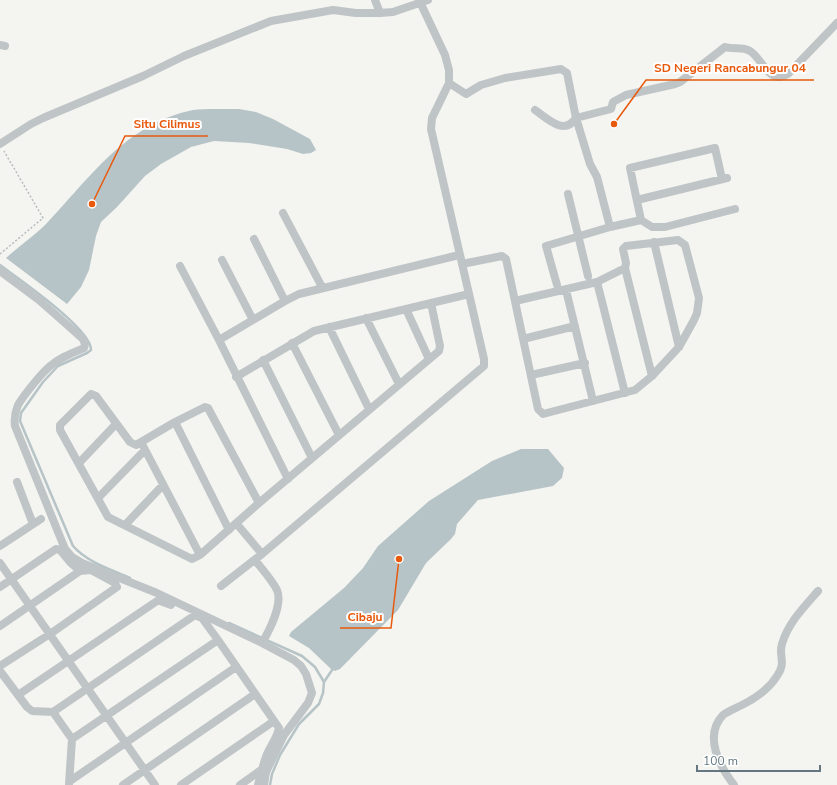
<svg xmlns="http://www.w3.org/2000/svg" width="837" height="785" viewBox="0 0 837 785" font-family="'Nunito Sans',sans-serif">
<rect width="100%" height="100%" fill="#f4f4f0"/>
<path fill="#b7c4c7" d="M214 109H239L256 112 273 119 310 139 316 150 311 153 303 154 287 149 249 143 214 141 191 147 161 164 145 176 117 207 101 222 96 236 89 270 81 287 67 304 6 258C19 246 34 236 46 224 90 178 125 124 193 110 199 109 207 109 214 109Z
M521 449H548L564 468 562 478 553 486 478 500 457 524 455 534 451 539 426 563 398 610 340 669 335 671 331 669 309 648 289 636 291 632 344 588 363 568 378 546 429 501 492 461Z"/>
<g fill="none" stroke-linecap="round" stroke-linejoin="round">
<path stroke="#b7c4c7" stroke-width="2.5" d="M0 265C17 278 92 329 91 350L87 353 58 366 43 382 21 413 20 421 73 546C87 562 110 569 130 578
M229 623 302 656 315 667 324 682 323 693 319 704 299 724 280 755 272 774 270 785
M324 682 334 667"/>
<path stroke="#b9bcbd" stroke-width="1.5" stroke-dasharray="2 2" stroke-linecap="butt" d="M0 254 43 218 4 151"/>
<path stroke="#bfc4c6" stroke-width="8" d="M375 0 380 13
M0 45 5 46
M449 83 466 94 481 85 505 78 561 69 567 73 576 118 611 109 613 102 626 95 675 84 680 82 725 47C734 50 742 46 750 51 759 56 768 78 779 77 782 77 786 75 788 74L837 23
M535 110C548 119 564 136 576 118
M576 118 590 164 597 177 610 227
M0 144 31 124 43 118 143 76 184 56 271 21 333 10 356 13H380L393 12 428 0
M568 194 588 276
M637 200 727 178
M283 213 322 287
M641 220 630 168 715 148 722 179
M254 239 285 301
M654 242 679 347
M222 260 253 320
M462 264 502 256 506 259 538 409 543 414 635 390 652 376 679 347 694 320 697 313 699 298 685 245 678 240 626 246 623 249 626 263 625 268 652 376
M180 266 219 340 288 479
M0 271 39 300 64 322 83 339 85 344 84 348C72 353 59 358 49 367 40 375 24 395 18 405 15 412 14 419 15 426L65 549 72 557 82 563 157 593 262 643 294 660 301 666 306 674 312 693 308 703 284 735 266 772 264 785
M597 282 625 393
M557 285 546 246 610 227 641 220 652 227H665L735 209
M566 290 593 401
M515 301 597 282 625 268
M406 309 429 359
M366 318 399 384
M329 327 369 409
M523 339 575 326
M219 340 285 301 299 294 459 255
M292 343 339 435
M263 360 312 458
M531 375 585 363
M236 377 314 331 469 294
M175 422 229 530
M141 442 200 555
M79 463 116 424
M17 482 33 524
M98 498 145 450
M259 503 208 408 205 407 175 422 136 445 130 442 96 396 91 394 60 425V430L108 517 192 559 200 555 259 503 439 351 440 346 431 303
M236 523 262 554
M125 525 163 485
M0 546 41 519
M255 560C262 569 272 580 277 590 283 604 269 631 262 643
M0 563 155 785
M221 586 262 554 484 366V359L431 129 432 118 449 83V70L445 55 420 2
M0 587 56 549 60 550 70 562 80 571 91 570 115 583 117 587 50 634 0 666
M0 626 80 571
M218 640 279 728C277 738 271 745 267 754 263 764 261 774 258 785
M0 671 27 707 32 711 53 712 72 739 218 640 202 618 197 616
M18 695 157 601H160L171 605
M53 712 195 615
M70 781 236 667
M69 784 72 739
M123 785 255 694
M181 785 274 721
M240 785 261 770
M734 785C720 767 703 736 723 715 728 711 736 708 742 705 756 698 769 689 777 676 787 662 778 656 782 644 788 623 804 607 818 591"/>
</g>
<path fill="none" stroke="#e8590c" stroke-width="1.5" d="M614 124L646 80H814M92 204L125 136H208M399 559L391 628H340"/>
<g fill="#e8590c" stroke="#fff" stroke-width="1.5">
<circle cx="614" cy="124" r="4"/>
<circle cx="92" cy="204" r="4"/>
<circle cx="399" cy="559" r="4"/>
</g>
<g font-size="12" text-anchor="middle" font-weight="bold" fill="#e8590c" stroke="#fff" stroke-width="4" stroke-linejoin="round" paint-order="stroke">
<text x="730" y="72">SD Negeri Rancabungur 04</text>
<text x="167" y="128">Situ Cilimus</text>
<text x="365" y="621">Cibaju</text>
</g>
<path d="M697 765v6h123v-6" fill="none" stroke="#647781" stroke-width="2"/>
<text x="703" y="765" font-size="12" fill="#647781" stroke="#ffffff" stroke-width="3" paint-order="stroke">100 m</text>
</svg>
